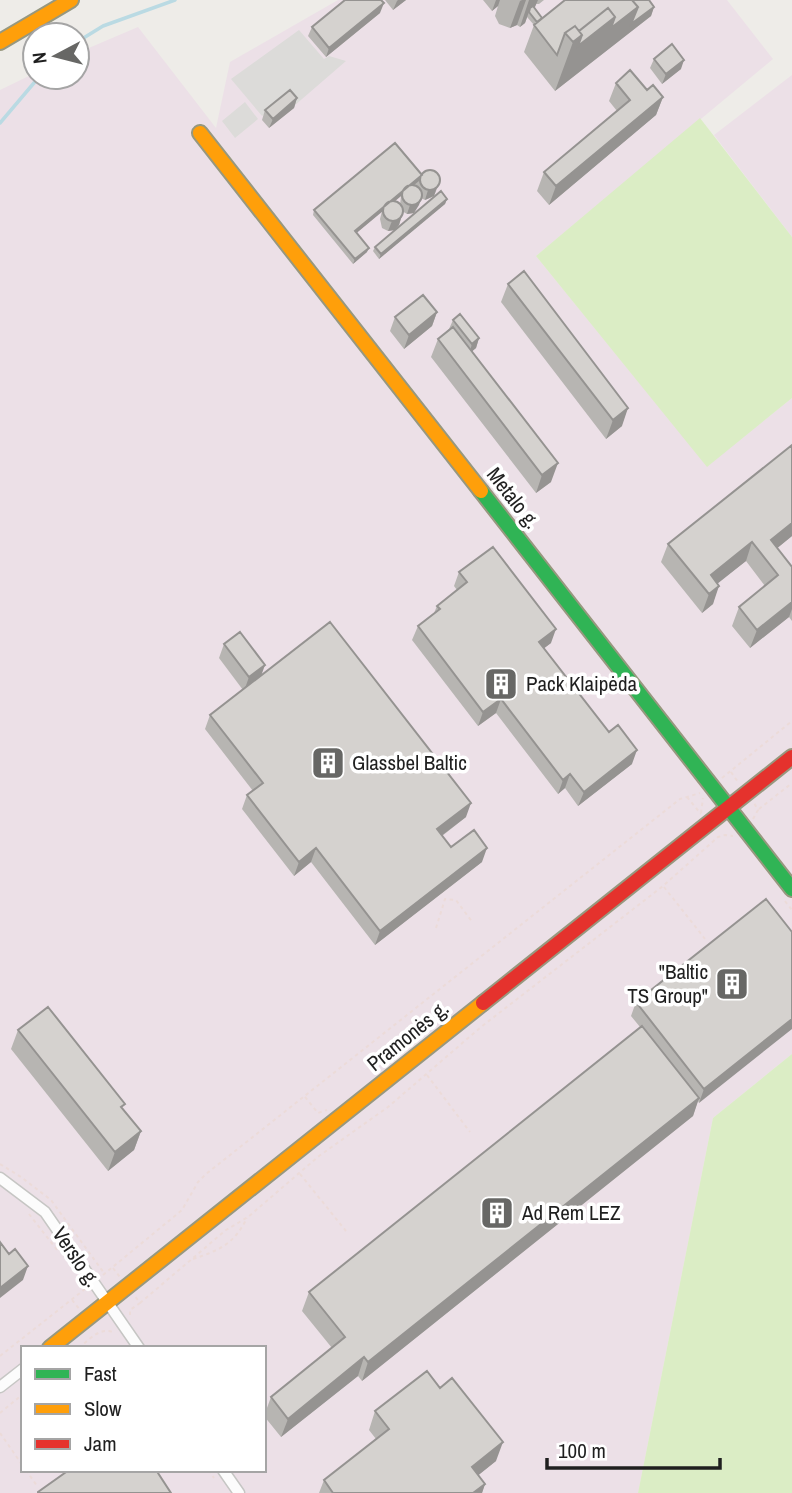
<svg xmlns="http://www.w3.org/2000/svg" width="792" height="1493" viewBox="0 0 792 1493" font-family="'Archivo Narrow',sans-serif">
<rect width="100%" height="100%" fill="#eeece8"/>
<path fill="#ece0e7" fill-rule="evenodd" d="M338 0H727L773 59 536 256 707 466 792 398V1054L713 1118 638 1493H0V90L35 73V77H77V53L138 27 216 128 230 62ZM23 1348H264V1470H23Z
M792 75V237L714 135Z"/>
<path fill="#dcdbd9" d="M299 30 324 59 329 56 346 61 294 106 286 97 262 116 231 79Z
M245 102 258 119 235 138 222 121Z"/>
<path fill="#dbedc5" d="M700 118 792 237V398L707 467 536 256Z
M792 1054V1493H638L713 1118Z"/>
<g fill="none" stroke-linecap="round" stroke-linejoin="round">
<path stroke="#badae3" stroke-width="3.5" d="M77 42 103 26 175 0
M0 123 39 77"/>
<defs>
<path id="street" d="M0 1178 45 1212 139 1348
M0 1387 23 1369
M223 1470 239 1493"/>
<path id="fast" d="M481 491 792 889"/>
<path id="slow" d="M0 42 71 0
M200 133 481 491
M50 1348 483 1003"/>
<path id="jam" d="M483 1003 792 757"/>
</defs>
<use href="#street" stroke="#c6c6c4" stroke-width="13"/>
<use href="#fast" stroke="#97987f" stroke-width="18"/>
<use href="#slow" stroke="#97987f" stroke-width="18"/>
<use href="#jam" stroke="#97987f" stroke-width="18"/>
<path stroke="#ecdbd9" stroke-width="2" stroke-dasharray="3.5 3.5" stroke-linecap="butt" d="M731 772 738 782
M722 778 792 721
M687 797 701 814
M759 809 792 783
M701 813 703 798
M753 819 758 810 754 803
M664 887 705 939
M785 901 792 910
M436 928 445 899 456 900 473 923
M427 1075 470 1132
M305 1097 318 1113 327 1110
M0 1164 21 1177 51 1200 104 1273
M300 1174 346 1231
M29 1214 58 1251
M193 1259C220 1250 234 1244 247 1218
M113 1268 120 1277
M103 1275 182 1210 198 1182 206 1174 680 799 700 793
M72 1300 80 1310
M140 1303 226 1230 248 1217 319 1156 388 1107 481 1027 663 886 718 837 725 835 733 836
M130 1315V1310L140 1303 134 1295
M79 1348C90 1339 100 1326 115 1333
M0 1356 85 1289
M0 1413 23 1394
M0 1433 23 1466
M26 1470 37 1486
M209 1470 214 1478"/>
<use href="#street" stroke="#fcfcfc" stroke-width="10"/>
<use href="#fast" stroke="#30b455" stroke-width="14"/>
<use href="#slow" stroke="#ff9f0a" stroke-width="14"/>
<use href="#jam" stroke="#e5322d" stroke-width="14"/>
</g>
<path fill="#b7b5b2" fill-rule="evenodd" d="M385 0H406L393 10Z
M483 0H544L539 4H536L534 8 542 18 654 7 651 16 555 91 524 52 534 25 527 17 525 23 520 27 517 25 510 28 499 24 495 16 498 6 492 11Z
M380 13 326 57 308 36 312 27Z
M654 59 681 69 662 84 650 68Z
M616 83 647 90 663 97 656 115 549 205 537 191 544 172 617 111 609 101Z
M297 98 294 108 269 128 262 120 265 110Z
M422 175 440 181 434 196 425 200 421 198 414 213 407 214 402 211V215L399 225 395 230 388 231 382 228 380 219 382 211 356 233 367 252 353 264 313 215 314 210ZM401 196 400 205 394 202Z
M447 199 445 204 379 259 373 251 375 247Z
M508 284 622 426 606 439 501 302Z
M437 312 432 326 404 349 390 331 395 317Z
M453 320 479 338 476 348 472 351 551 482 536 493 431 357 438 339 449 329Z
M792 536 777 548 792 567V621L789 617 750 648 732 626 739 607 765 586 746 561 717 583 713 604 702 613 661 562 668 544Z
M459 572 551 643 544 648 632 764 578 806 565 788 558 794 496 713 478 726 412 640 418 626 434 613 437 606 457 590 454 586Z
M224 644 261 676 466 817 442 836 451 847 482 862 375 945 311 862 294 876 242 809 247 795 253 791 205 729 210 715 243 690 219 658Z
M792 932 699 1103 698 1101 693 1116 362 1381 358 1376 281 1437 264 1416 271 1397 332 1348 302 1311 309 1292 640 1027 631 1016 636 1002Z
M18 1030 123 1110 141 1131 134 1150 108 1171 11 1049Z
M375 1411 496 1461 478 1475 485 1484 482 1493H319L324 1480 376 1439 369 1430Z"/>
<path fill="#959391" d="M398 0H406L393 10 397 1Z
M496 0H500L498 6 492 11Z
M522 0H526L517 25 510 28 520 1Z
M529 0H538L535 7 529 12 525 23 520 27Z
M384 3 380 13 326 57 329 48Z
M638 7H654L651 16 555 91 573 42 582 35 615 17Z
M684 60 681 69 662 84 666 74Z
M663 97 656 115 549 205 556 186Z
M297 98 294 108 269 128 273 119Z
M422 175 419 181 403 194V190Z
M437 187 434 196 425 200 428 190Z
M403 191 401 196 353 236 355 231Z
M422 196 419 205 414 213 407 214 410 205Z
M447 199 445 204 379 259 381 254Z
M402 215 399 225 395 230 388 231 392 221Z
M369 248 367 252 353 264 355 259Z
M437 312 432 326 404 349 409 335Z
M479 338 476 348 469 354 472 344Z
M628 408 622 426 606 439 613 420Z
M558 463 551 482 536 493 542 475Z
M792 523V536L764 559 771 540Z
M752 542 746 561 707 592 711 575Z
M719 586 713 604 702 613 709 594Z
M792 602V609L789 617 750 648 757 630Z
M556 629 551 643 534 656 539 642Z
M265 665 260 679 244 691 249 677Z
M501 699 496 713 478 726 483 712Z
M637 750 632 764 578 806 584 792Z
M570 774 565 788 558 794 563 780Z
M471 803 466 817 432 843 437 829Z
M316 848 311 862 294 876 299 862Z
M487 848 482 862 375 945 380 931Z
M792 1019V1029L699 1103 704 1089Z
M699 1098 693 1116 362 1381 368 1362Z
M141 1131 134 1150 108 1171 115 1152Z
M28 1266 23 1280 0 1298V1288Z
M364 1357 358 1376 281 1437 288 1419Z
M503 1442 496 1461 465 1486 472 1467Z
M485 1484 482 1493H473Z"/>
<path fill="#d5d2cf" stroke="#959391" stroke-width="2" d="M345 0H381L384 3 329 48 312 27Z
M565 0H632L638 7 611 28 615 17 608 8 579 31 575 26 565 33 557 55 534 25Z
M632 0H649L654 7 631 24 638 7Z
M533 6 542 18 537 22 529 12 530 8Z
M608 8 615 17 578 46 582 35 579 31Z
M575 26 582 35 573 42 565 33Z
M672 44 684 60 666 74 654 59Z
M630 70 647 90 653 85 663 97 556 186 544 172 630 100 616 83Z
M290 90 297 98 273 119 265 110Z
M395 143 422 175 355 231 369 248 355 259 314 210Z
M420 180a10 10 0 1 1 20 0a10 10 0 1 1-20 0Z
M402 195a10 10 0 1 1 20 0a10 10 0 1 1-20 0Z
M441 191 447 199 381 254 375 247Z
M383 211a10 10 0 1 1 20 0a10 10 0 1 1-20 0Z
M524 271 628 408 613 420 508 284Z
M423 295 437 312 409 335 395 317Z
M460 314 479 338 472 344 453 320Z
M453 327 558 463 542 475 438 339Z
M792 445V523L771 540 792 567V602L757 630 739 607 778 575 752 542 711 575 719 586 709 594 668 544Z
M493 547 556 629 539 642 609 732 618 725 637 750 584 792 570 774 563 780 501 699 483 712 418 626 440 609 437 606 467 582 459 572Z
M330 622 471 803 437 829 451 847 474 830 487 848 380 931 316 848 299 862 247 795 263 783 210 715Z
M240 632 265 665 249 677 224 644Z
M766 899 792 932V1019L704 1089 636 1002Z
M48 1007 125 1104 121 1107 141 1131 115 1152 18 1030Z
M642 1026 699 1098 368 1362 364 1357 288 1419 271 1397 345 1337 309 1292Z
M0 1242 9 1254 15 1249 28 1266 0 1288Z
M427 1371 440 1388 452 1378 503 1442 472 1467 485 1484 473 1493H333L324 1480 389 1429 375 1411Z
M69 1470H156L171 1493H38V1492Z"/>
<defs>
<symbol id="building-square" viewBox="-11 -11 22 22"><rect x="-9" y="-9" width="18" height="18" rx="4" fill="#676765" stroke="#fff"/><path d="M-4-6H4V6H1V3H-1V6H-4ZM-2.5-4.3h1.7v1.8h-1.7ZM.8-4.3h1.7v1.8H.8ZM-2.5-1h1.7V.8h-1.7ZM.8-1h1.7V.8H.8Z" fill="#fff"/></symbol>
</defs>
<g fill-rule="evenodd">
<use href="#building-square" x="482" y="665" width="38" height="38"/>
<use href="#building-square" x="309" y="744" width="38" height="38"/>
<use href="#building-square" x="713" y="965" width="38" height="38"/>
<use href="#building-square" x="478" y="1194" width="38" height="38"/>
</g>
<g text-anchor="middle" stroke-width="7" stroke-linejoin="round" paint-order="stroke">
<g font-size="21" fill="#1f1f1f" stroke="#fff">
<text transform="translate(513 498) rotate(52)" y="7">Metalo g.</text>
<text transform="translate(408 1036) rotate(-39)" y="7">Pramonės g.</text>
<text transform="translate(76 1257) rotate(56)" y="7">Verslo g.</text>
</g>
<g font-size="21" fill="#1f1f1f" stroke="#fff" text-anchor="start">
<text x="526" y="691">Pack Klaipėda</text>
<text x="352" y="770">Glassbel Baltic</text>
<text x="708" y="979" text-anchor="end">"Baltic<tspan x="708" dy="24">TS Group"</tspan></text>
<text x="522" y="1220">Ad Rem LEZ</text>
</g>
</g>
<rect x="21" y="1346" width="245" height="126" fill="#ffffff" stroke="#a5a5a5" stroke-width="2"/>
<rect x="35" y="1369" width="35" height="10" fill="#30b455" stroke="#a5a5a5" stroke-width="2"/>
<text x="84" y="1381" font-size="21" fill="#1f1f1f">Fast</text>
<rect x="35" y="1404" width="35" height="10" fill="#ff9f0a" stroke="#a5a5a5" stroke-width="2"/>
<text x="84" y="1416" font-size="21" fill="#1f1f1f">Slow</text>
<rect x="35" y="1439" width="35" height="10" fill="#e5322d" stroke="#a5a5a5" stroke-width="2"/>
<text x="84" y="1451" font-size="21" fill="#1f1f1f">Jam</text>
<g transform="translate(56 56) rotate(263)"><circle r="33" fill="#ffffff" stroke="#a5a5a5" stroke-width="2"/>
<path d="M0-5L12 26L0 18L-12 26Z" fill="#676765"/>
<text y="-10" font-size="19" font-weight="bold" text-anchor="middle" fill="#1f1f1f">N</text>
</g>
<path d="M547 1458v10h173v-10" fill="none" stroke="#1f1f1f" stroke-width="3.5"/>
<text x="558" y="1458" font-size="21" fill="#1f1f1f" stroke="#ffffff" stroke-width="5" paint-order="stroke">100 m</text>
</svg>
